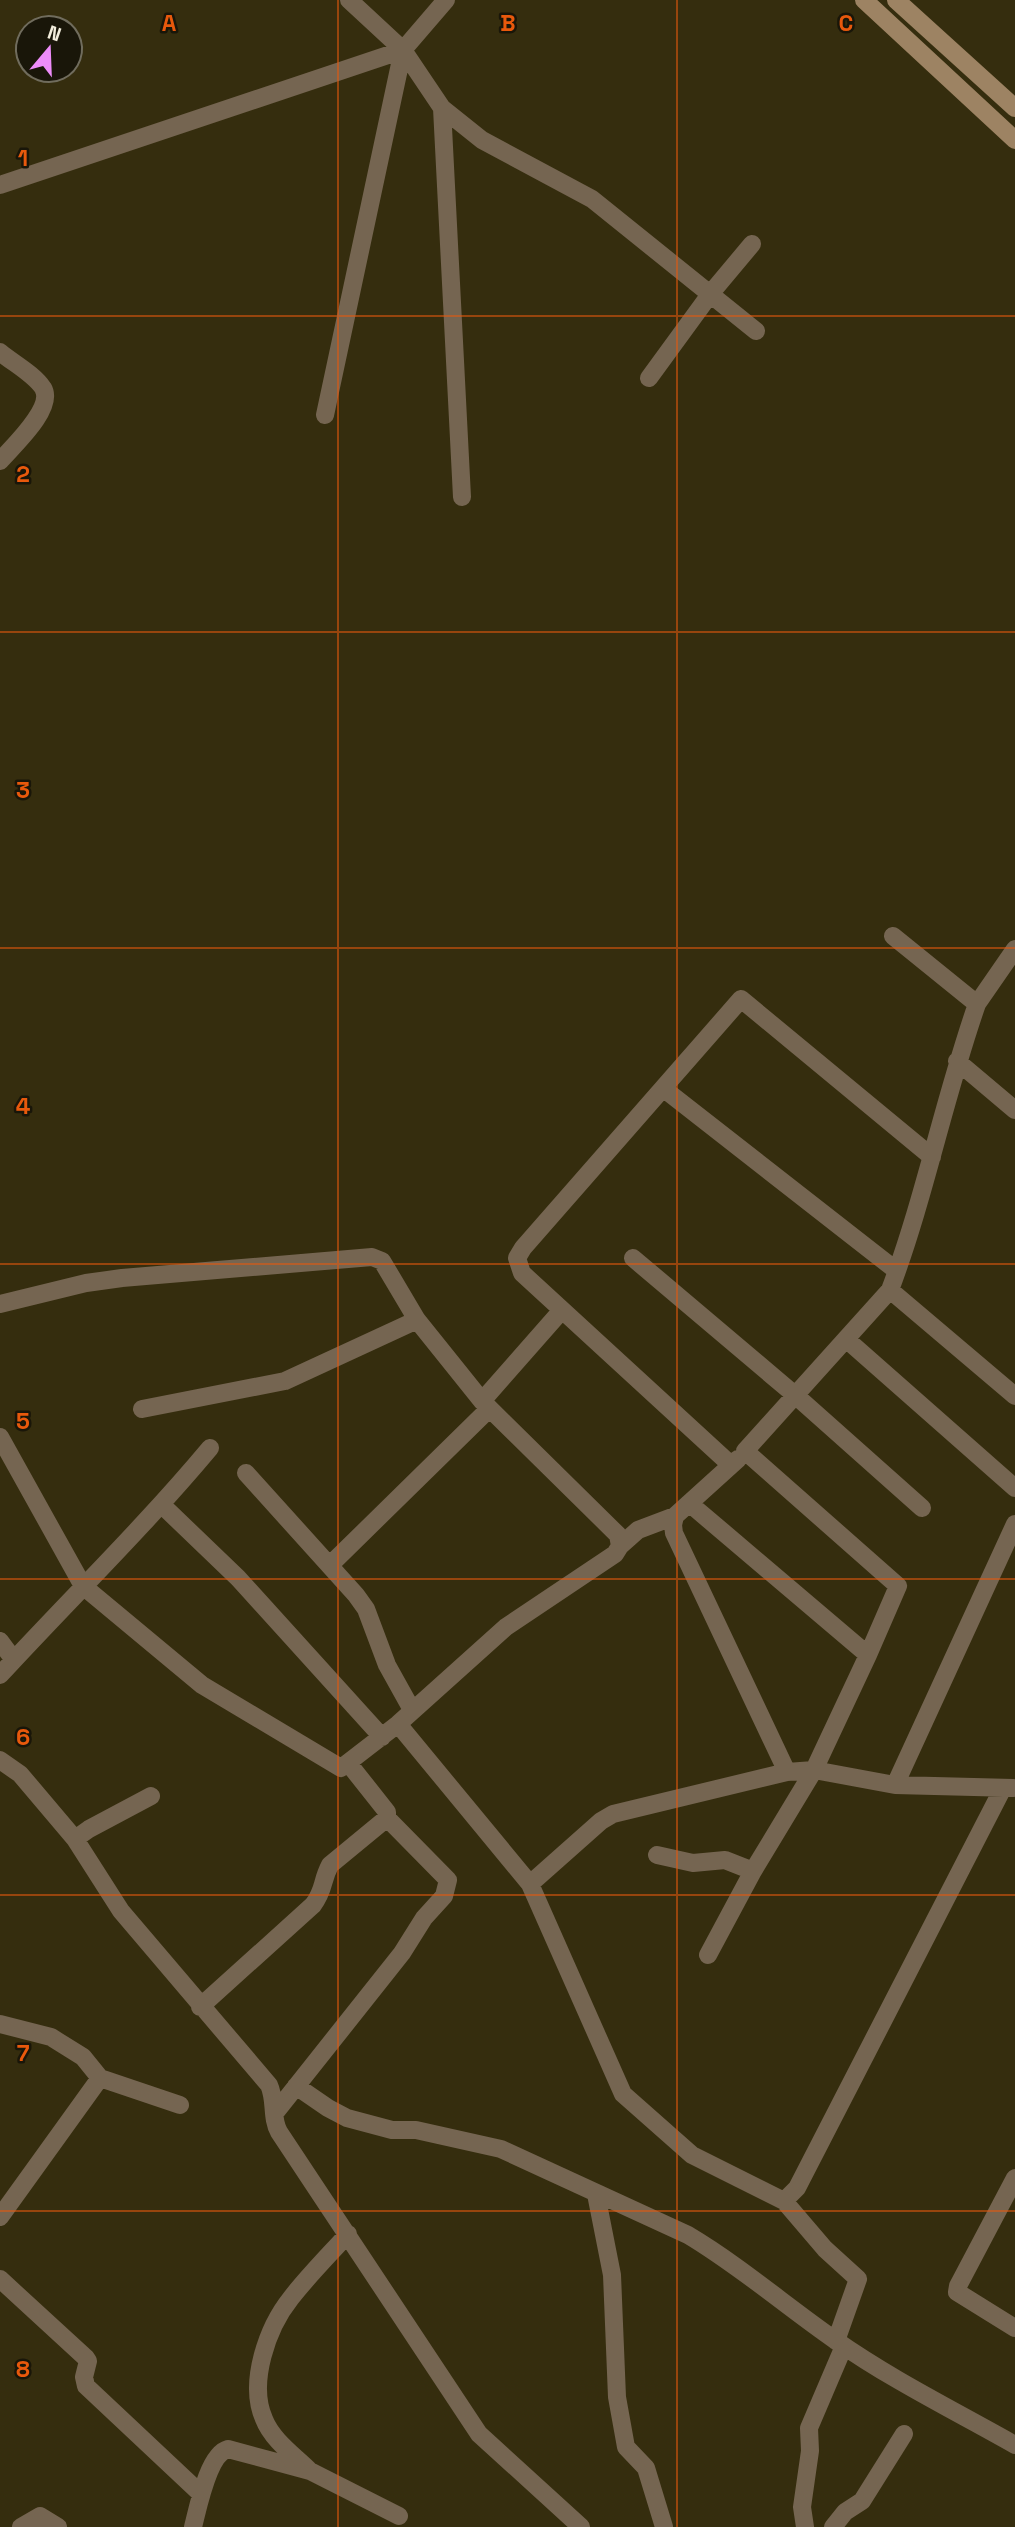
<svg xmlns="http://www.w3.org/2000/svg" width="1015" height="2527" viewBox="0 0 1015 2527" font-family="'Space Grotesk',sans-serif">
<rect width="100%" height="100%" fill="#352d0e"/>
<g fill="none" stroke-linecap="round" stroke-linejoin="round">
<path stroke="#756551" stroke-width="18" d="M349 0 403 50
M446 0 403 50 442 108 482 140 592 199 756 331
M442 108 462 497
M0 185 403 50
M0 352C13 363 34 374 43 388 55 408 13 446 0 461
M649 378 711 293 752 244
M325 415 403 50
M977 1004 1015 949
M957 1061 1015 1110
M664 1089 897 1271
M633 1258 795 1395 922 1508
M890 1290C925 1197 944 1098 977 1004L893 936
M0 1304 86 1283 122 1278 372 1257 382 1261 417 1320 482 1401 618 1535 620 1546 615 1554 506 1627 398 1724 341 1768 202 1685 83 1586 0 1437
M846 1339 1015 1488
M482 1401 562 1310
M142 1409 285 1381 417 1320
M738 1459 675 1516 673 1525 674 1533 787 1772 814 1770
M731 1465 522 1273 517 1258 523 1248 741 999 932 1157
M246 1473 356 1595 366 1609 387 1665 412 1710
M689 1503 868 1655
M162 1505 238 1578 382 1737
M620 1546 638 1530 675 1516
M330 1565 489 1409
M0 1641 14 1660
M0 1675C70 1599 144 1527 210 1448
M398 1724 530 1884
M0 1760 20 1774 75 1839 121 1911 269 2085C276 2100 271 2118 279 2132L479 2434 581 2527
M787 1772 613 1814 601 1821 530 1884 623 2094 692 2155 784 2201 797 2188 1003 1788
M895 1785 814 1770 868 1655 898 1586 745 1451 890 1290 1015 1396
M1013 1788 895 1785 1015 1524
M75 1839 89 1829 151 1796
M657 1855 693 1863 725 1860 753 1871
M708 1955 753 1871 814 1770
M200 2007 313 1905C325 1889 321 1882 330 1865L387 1818V1812L349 1764
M0 2024 51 2037 83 2057 100 2078 180 2105
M296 2086 328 2108 347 2118 392 2130H416L501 2149 688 2235C740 2266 786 2306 835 2340 892 2380 955 2411 1015 2445
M275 2113 402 1953 424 1918 444 1896 448 1880 387 1818
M1015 2178 958 2286 957 2292 1015 2328
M596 2194 612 2275 617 2397 626 2447 646 2468 664 2527
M784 2201 825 2249 858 2279 836 2341
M0 2217 100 2078
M0 2279 86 2358 88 2361 84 2377 86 2386 201 2494
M310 2471C295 2456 272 2440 264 2419 248 2383 267 2328 291 2298 308 2276 329 2255 348 2234
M21 2527 40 2516 58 2527
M193 2527C198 2508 208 2454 228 2449L310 2471 399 2516
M805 2527 802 2507 810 2451 809 2428 844 2346
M833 2527 845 2512 862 2501 904 2434"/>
<path stroke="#9d8363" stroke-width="18" d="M864 0 1015 140
M896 0 1015 108"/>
</g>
<path fill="none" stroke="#e8590c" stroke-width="2" stroke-opacity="0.55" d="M338 0V2527M677 0V2527M0 316H1015M0 632H1015M0 948H1015M0 1264H1015M0 1579H1015M0 1895H1015M0 2211H1015"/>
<g font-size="23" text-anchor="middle" font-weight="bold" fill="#e8590c" stroke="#191609" stroke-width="5" stroke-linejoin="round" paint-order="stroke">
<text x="169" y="31">A</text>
<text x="508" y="31">B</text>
<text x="846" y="31">C</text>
<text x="23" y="166">1</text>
<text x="23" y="482">2</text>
<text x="23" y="798">3</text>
<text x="23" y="1114">4</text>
<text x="23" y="1429">5</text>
<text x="23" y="1745">6</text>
<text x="23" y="2061">7</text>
<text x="23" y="2377">8</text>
</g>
<g transform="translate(49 49) rotate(19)"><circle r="33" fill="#191609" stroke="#706c5d" stroke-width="2"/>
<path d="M0-5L12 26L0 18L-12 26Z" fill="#ed8cf9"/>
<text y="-10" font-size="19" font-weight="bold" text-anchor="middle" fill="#f2eddc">N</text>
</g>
</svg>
